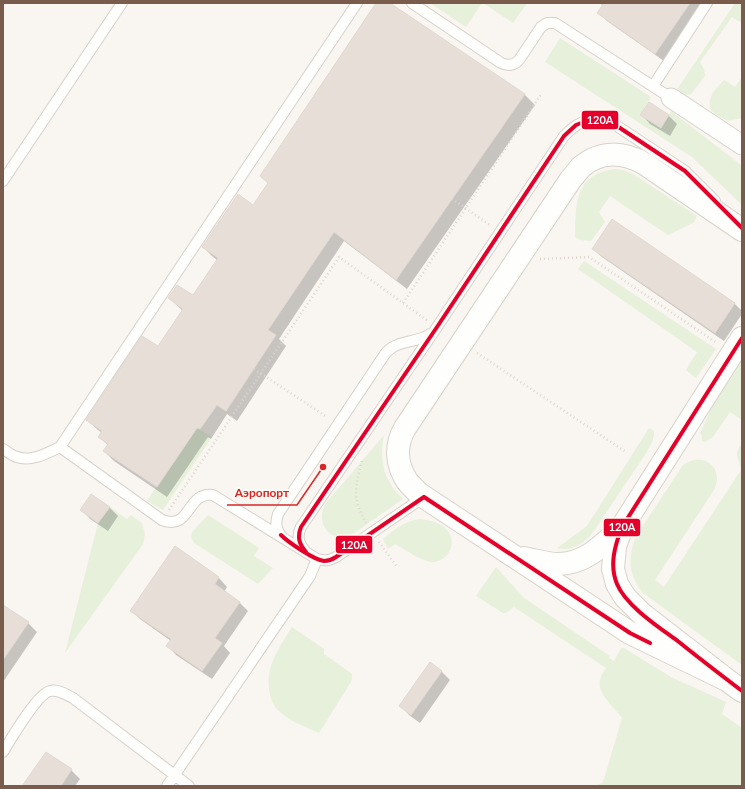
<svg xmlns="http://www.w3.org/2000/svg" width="745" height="789" viewBox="0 0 745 789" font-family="Lato,sans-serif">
<rect width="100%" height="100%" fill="#f9f5f0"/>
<path fill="#e7f0db" d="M430 3H482L466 27Z
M483 3H527L513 23Z
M735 3H742V22H740L732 17 700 62 704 69 705 76 691 94 686 95 676 91Z
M560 38 651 97 640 115 661 128 671 111 736 161 742 166V205L692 157 545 62Z
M742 77V118L728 121 716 115 710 109C708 95 715 90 724 80L735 87Z
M615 169 623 170 633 174 697 216 693 223 668 235 610 196 599 212 605 222 591 241 581 240 575 237C576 205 574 174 615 169Z
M584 261 716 349 696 378 686 370 697 352 578 269Z
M742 361V420L730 412 713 437 705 442 702 441V436L700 433 714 403Z
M197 428 212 437 163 510 147 501Z
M649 428 654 431V435L652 442 645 455 591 535C582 544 571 552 557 548L587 526Z
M384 435C381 450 381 468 389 481 392 488 398 493 403 499L353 534C330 544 314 524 326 503Z
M742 443V665L643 593C628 574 628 560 635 538L683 465C703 451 725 467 714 490L655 580 664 587 741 470C740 458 732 457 742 443Z
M110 507 127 519 131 515 142 523 145 534 143 544 65 653 98 523Z
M208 515 259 548 254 556 273 568 258 584 194 543 191 537 192 532Z
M419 519C430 520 445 523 450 535 456 548 445 563 431 562 419 560 405 549 395 544L388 549 383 539C395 529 403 522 419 519Z
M496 567 524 598 610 656 609 658 614 661 621 648H624L671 677 726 702 722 714 742 728V786H562L597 785 602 783 604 779 622 718C614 707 597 694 600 680 601 675 604 671 606 668L514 607 506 613H503L476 596Z
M292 627 324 649V654L352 674V678L351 682 319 733C304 726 288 721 277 709 272 703 270 696 269 689 266 665 280 646 292 627Z"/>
<path fill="#0003" d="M377 3H388L525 95 535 105 407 289 344 241 279 339 286 346 237 421 227 414 211 439 208 437 167 497 114 461 104 451 108 445 99 437 102 433 98 430 87 420 158 348 183 311 169 298 193 297 217 260 213 257 203 247 254 206 269 184Z
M602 3H704L664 61 607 21 599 13 603 6 601 4Z
M642 115 669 116 677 124 670 136 650 124Z
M612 221 735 304 742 311V314L724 341 602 257 593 249Z
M109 507 118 516 108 531 90 519 82 510Z
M175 548 219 578 227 587 224 592 239 602 248 611 224 646 230 653 212 679 176 655 168 646 171 641 140 619 132 611Z
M3 606 28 623 37 632 3 682Z
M431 664 442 672 450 680 420 723 409 715 401 706Z
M46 753 71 770 80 779 75 786H23Z"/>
<path fill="#e6ded7" stroke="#e2d8d2" d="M376 3H390L525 94 396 280 334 232 268 330 276 335 226 411 217 405 200 429 197 428 157 487 103 451 108 444 98 437 102 431 86 420 142 336 158 346 183 309 168 298 177 285 193 295 218 258 202 247 238 194 253 205 268 183 260 176Z
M604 3H690L655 54 597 13Z
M649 102 669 115 661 128 640 115Z
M612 219 735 303 715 333 592 249Z
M91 494 110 507 98 523 80 510Z
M175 546 219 577 215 584 240 602 215 638 222 643 202 671 166 646 171 639 130 611Z
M3 605 29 622 3 660Z
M430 662 442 671 411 715 399 706Z
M46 752 72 769 61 786H22Z"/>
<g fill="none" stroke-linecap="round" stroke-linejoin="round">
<defs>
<path id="lane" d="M412 3 501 63C508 66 514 66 519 60L541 27 547 23H555L671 98
M653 86 707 3
M3 181 122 3
M60 447 162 520C192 531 186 491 213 495L317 559C325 561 329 561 336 557L424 497
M3 449C7 451 12 456 17 457 32 462 47 453 60 447L357 3
M282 537C276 530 275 524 278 514L385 354C387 351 390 349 393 347 404 340 419 342 430 334
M306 552C299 544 296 537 301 527L437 327 564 136C581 118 595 115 617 126L685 171 715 201
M3 752C11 739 37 694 50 691 59 689 67 695 73 698L189 786
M167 786 310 576 317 559"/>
<path id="street" d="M671 98 742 145"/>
<path id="secondary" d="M742 338 622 527 615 546 613 569 617 584 625 597 642 614 727 680 742 691
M524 558C535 560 547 564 558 564 585 564 603 545 621 528
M727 680 630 633 418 493C415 489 410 485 407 481 396 464 395 445 405 428L571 179C575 175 578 170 581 167 601 150 624 152 645 164L742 230"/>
</defs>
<use href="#lane" stroke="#d7d1cb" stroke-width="12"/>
<use href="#street" stroke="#d7d1cb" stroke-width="21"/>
<use href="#secondary" stroke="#d9d2cb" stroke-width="24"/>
<path stroke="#dcd5d0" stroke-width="2.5" stroke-dasharray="1 3" stroke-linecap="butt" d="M452 199 490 225
M540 259 589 257 717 343
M403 303 542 93
M477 353 626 452
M254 369 327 417
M362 461C355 488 352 498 366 523
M169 510 339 257 428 321
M379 542 397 567"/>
<use href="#lane" stroke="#fefefd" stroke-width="10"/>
<use href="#street" stroke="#fefefd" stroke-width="19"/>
<use href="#secondary" stroke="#fefefd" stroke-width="22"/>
<defs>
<path id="bus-1" d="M742 338 622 527C615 545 609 565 617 584 626 606 660 628 679 642 700 659 721 675 742 691
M424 497 630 633 650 643
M281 535C288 542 314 560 324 561 328 561 333 559 336 557L424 497
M306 552C299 544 297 537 301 527L437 327 564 136 576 125 589 120H602L617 126 685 171 742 228"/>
</defs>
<use href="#bus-1" stroke="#fffaf3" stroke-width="7"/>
<use href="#bus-1" stroke="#e4002b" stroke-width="4"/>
</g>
<path fill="none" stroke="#d62828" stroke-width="1.5" d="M323 467L297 505H227"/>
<circle fill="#d62828" stroke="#fffaf3" stroke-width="1.5" cx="323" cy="467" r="4"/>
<g font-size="12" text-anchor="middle" font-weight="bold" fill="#d62828" stroke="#fffaf3" stroke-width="4" stroke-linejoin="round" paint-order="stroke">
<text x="262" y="497">Аэропорт</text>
</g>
<g stroke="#fffaf3" stroke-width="1.5">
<rect x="581" y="110" width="38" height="20" rx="4" fill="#e4002b"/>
<rect x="603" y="518" width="38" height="19" rx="4" fill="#e4002b"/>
<rect x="335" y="535" width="38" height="19" rx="4" fill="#e4002b"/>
</g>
<g font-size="11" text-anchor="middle" font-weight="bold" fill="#fff">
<text x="600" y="124">120А</text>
<text x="622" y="531">120А</text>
<text x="354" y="549">120А</text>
</g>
<rect width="745" height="789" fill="none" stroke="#7a5c4d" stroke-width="8"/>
</svg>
